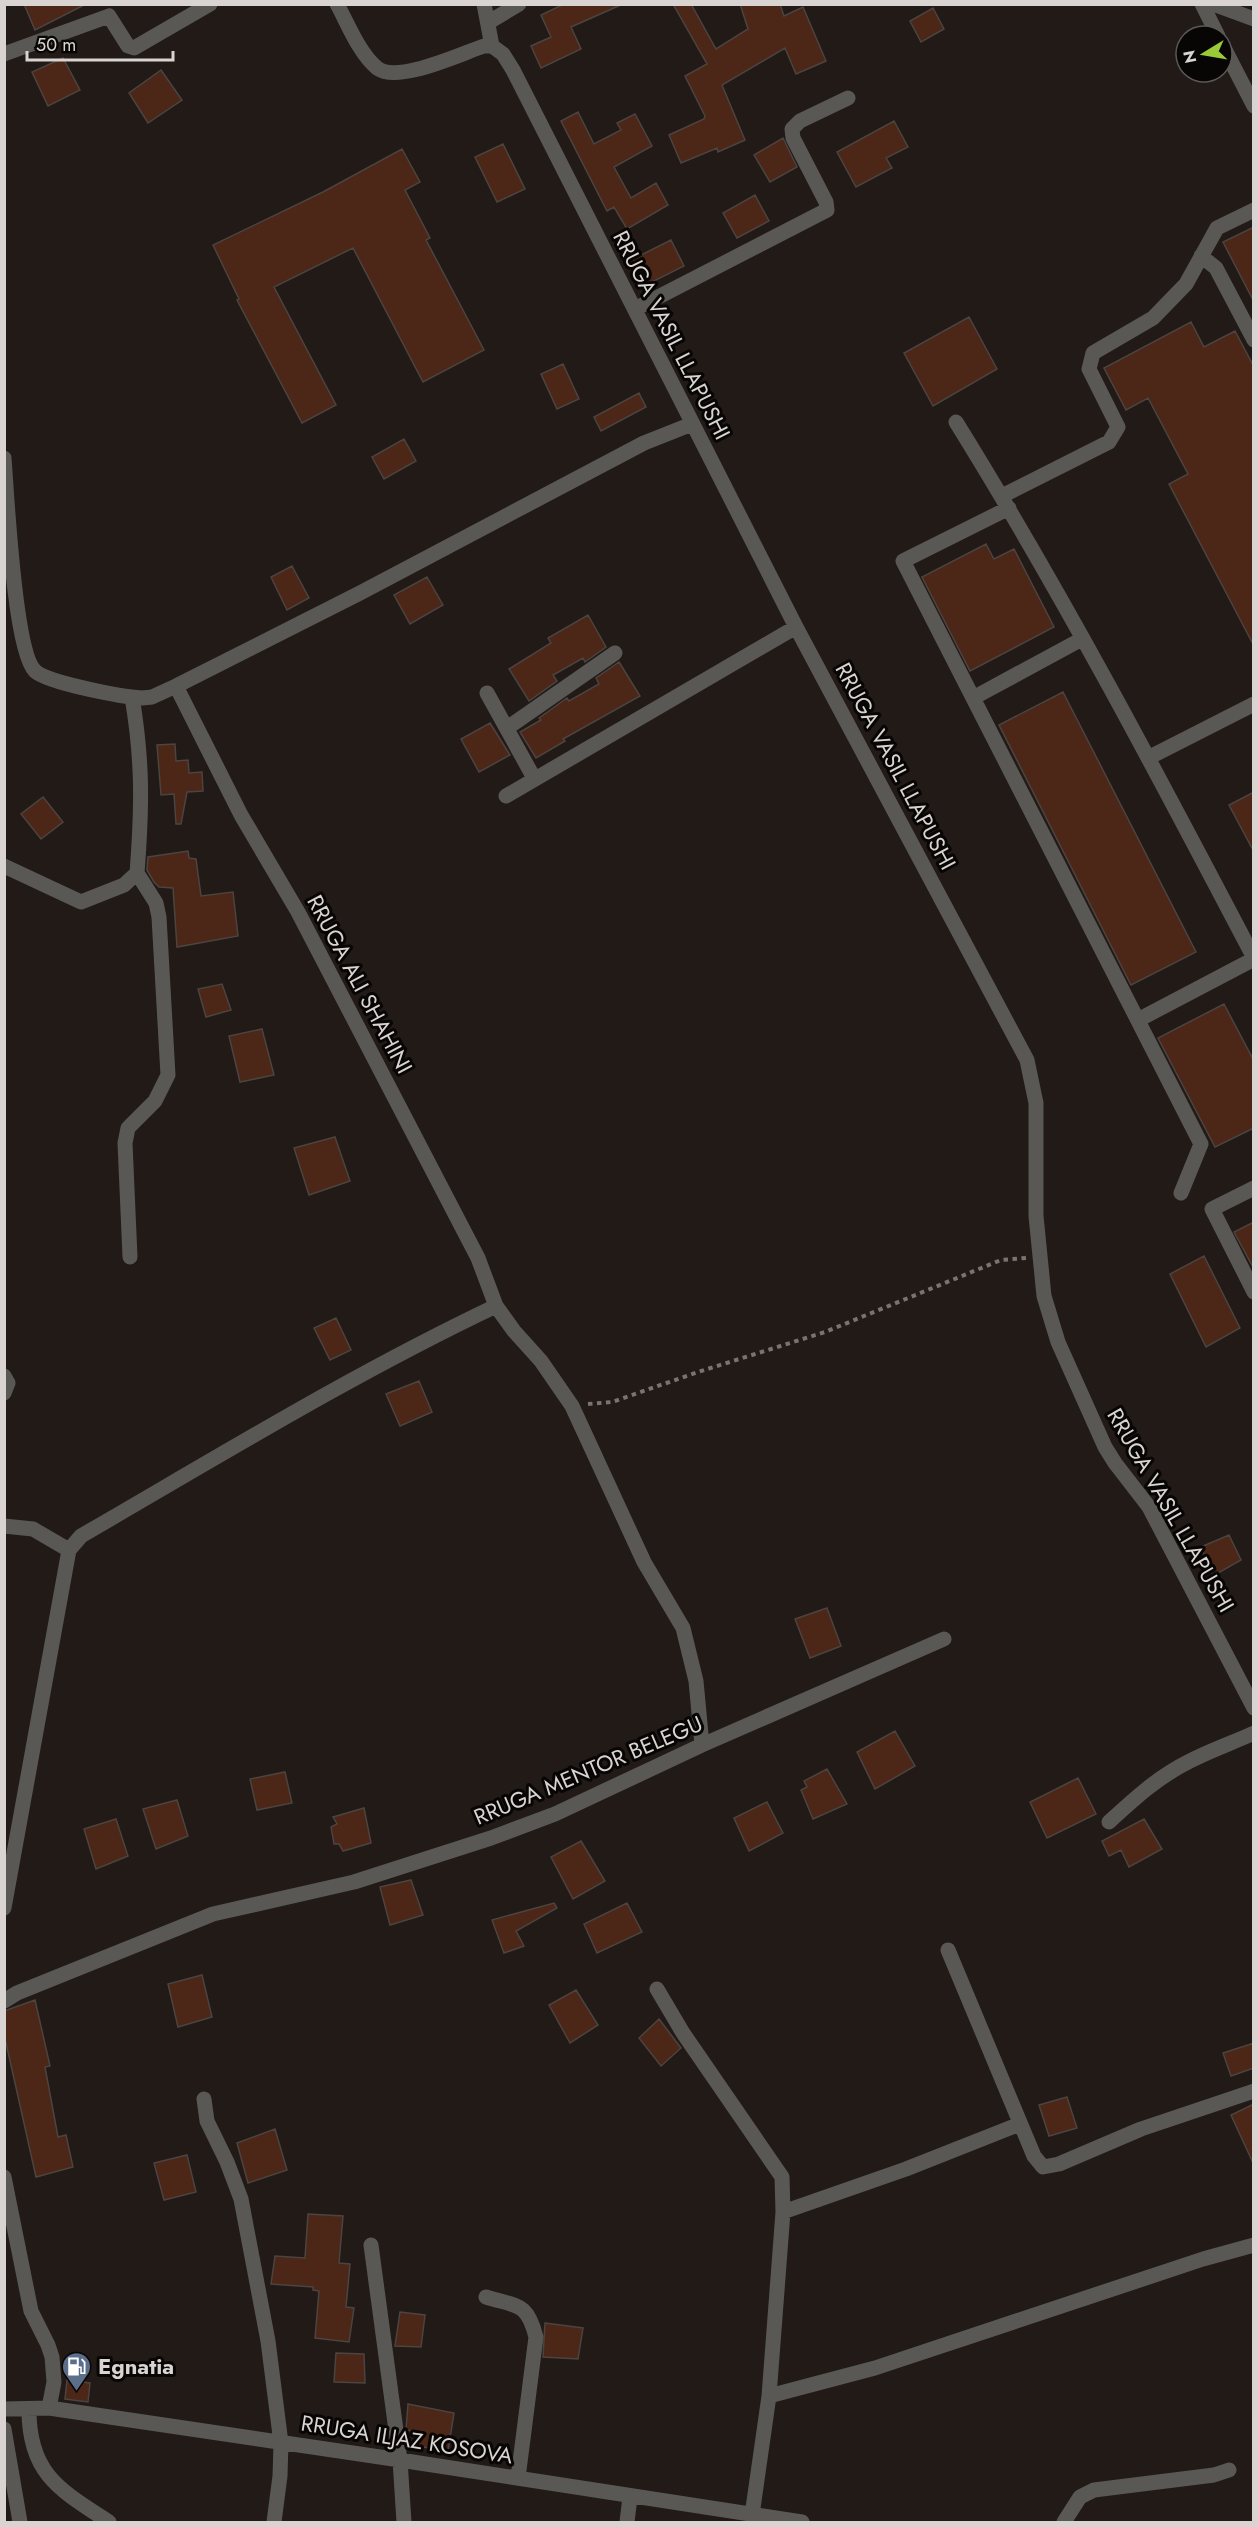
<svg xmlns="http://www.w3.org/2000/svg" width="1258" height="2527" viewBox="0 0 1258 2527" font-family="Jost,sans-serif">
<rect width="100%" height="100%" fill="#211a17"/>
<path fill="#4c2616" stroke="#4b4441" stroke-width="1.5" d="M24 4H86L35 30Z
M564 4H623L571 27 581 49 541 68 531 46 551 37 541 15Z
M673 4H691L716 49 748 29 740 4H780L784 16 803 7 826 61 796 74 785 48 722 85 745 140 718 152 717 148 681 163 669 135 704 119 705 116 685 76 707 64Z
M933 8 944 29 921 42 910 21Z
M63 58 80 90 48 106 32 72Z
M161 70 182 100 148 123 129 93Z
M578 112 594 144 621 130 617 123 635 114 652 146 614 167 631 198 656 183 668 205 627 229 614 207 607 211 561 121Z
M894 121 908 147 886 158 892 168 856 187 837 152Z
M783 138 797 167 770 182 754 155Z
M503 144 525 189 497 202 475 157Z
M402 149 420 182 405 190 430 238 426 240 484 350 423 382 353 248 274 287 336 405 302 423 237 300 239 299 213 245 323 192Z
M755 195 769 221 737 238 723 213Z
M1254 227V302L1223 242Z
M671 240 684 266 646 285 633 259Z
M969 317 997 369 933 406 904 353Z
M1191 322 1204 347 1235 331 1254 367V646L1169 484 1188 474 1148 398 1126 410 1104 368Z
M563 364 579 399 557 409 541 374Z
M639 393 646 407 601 431 594 417Z
M404 439 416 461 384 479 372 457Z
M986 544 994 559 1014 549 1054 627 970 671 922 577Z
M292 566 309 598 287 610 271 577Z
M427 577 443 605 410 624 394 595Z
M588 615 606 647 585 662 583 658 553 675 557 681 529 701 509 669 551 643 548 638Z
M619 662 640 696 563 739 565 741 536 758 520 732 541 720 539 718 567 698 569 701 599 684 596 678Z
M1063 692 1196 952 1131 985 999 725Z
M490 723 510 755 479 772 461 739Z
M175 744 176 761 188 760 189 773 202 772 203 791 187 792 181 824H176L174 794 161 795 157 745Z
M1254 792V852L1229 805Z
M43 797 63 822 41 839 21 814Z
M188 851 189 858 196 859 201 896 233 892 238 936 177 947 173 888 159 887 154 882 147 870 148 857Z
M222 984 231 1010 206 1017 198 989Z
M1224 1004 1254 1061V1128L1215 1147 1158 1038Z
M262 1029 274 1075 240 1082 229 1036Z
M335 1137 350 1181 309 1195 294 1148Z
M1254 1222V1269L1234 1232Z
M1204 1256 1240 1328 1206 1347 1170 1274Z
M336 1318 351 1350 330 1360 314 1328Z
M419 1381 432 1412 400 1426 386 1394Z
M1229 1535 1241 1560 1213 1576 1201 1547Z
M827 1608 841 1646 810 1658 795 1619Z
M895 1731 915 1766 875 1789 857 1752Z
M827 1769 847 1804 813 1819 801 1790 807 1787 804 1781Z
M285 1772 292 1803 257 1810 250 1779Z
M1078 1778 1096 1814 1047 1838 1030 1802Z
M177 1800 188 1836 156 1849 143 1809Z
M767 1802 783 1833 749 1851 734 1818Z
M364 1808 371 1843 343 1851 339 1844H334L331 1827 337 1824 333 1817Z
M116 1819 128 1856 96 1869 84 1829Z
M1144 1819 1162 1849 1129 1867 1121 1850 1109 1856 1102 1841Z
M581 1841 605 1881 573 1899 551 1857Z
M411 1880 423 1915 390 1925 380 1887Z
M554 1903 557 1908 516 1931 524 1946 504 1953 492 1920Z
M627 1903 642 1932 597 1953 584 1924Z
M202 1975 212 2017 178 2027 168 1984Z
M576 1990 598 2025 570 2043 549 2005Z
M35 2000 50 2066 45 2067 58 2137 66 2135 73 2167 36 2177 4 2034V2011Z
M659 2019 681 2048 661 2066 639 2038Z
M1254 2043V2068L1231 2076 1223 2053Z
M1067 2097 1077 2128 1049 2136 1039 2105Z
M1254 2104V2165L1231 2115Z
M275 2129 287 2170 248 2183 237 2143Z
M187 2155 196 2192 164 2200 154 2163Z
M308 2214 343 2216 339 2263 350 2264 346 2307 354 2308 349 2342 315 2338 319 2291 313 2290V2287L271 2284 275 2256 305 2258Z
M400 2312 425 2315 421 2347 395 2346Z
M545 2323 583 2328 578 2359 543 2357Z
M336 2353 364 2354 365 2383 334 2382Z
M67 2380 90 2383 88 2402 65 2399Z
M408 2404 454 2413 448 2451 417 2446V2432L406 2430Z"/>
<g fill="none" stroke-linecap="round" stroke-linejoin="round">
<path stroke="#7a7471" stroke-width="4" stroke-dasharray="4.5 4.5" stroke-linecap="butt" d="M588 1404 612 1402 698 1372 825 1332 1001 1260 1026 1258"/>
<path stroke="#595855" stroke-width="15" d="M337 4C348 24 359 53 377 68 397 84 460 54 484 46H492L503 54 513 70 796 627 1027 1060 1036 1103V1216L1044 1296 1058 1342 1105 1447 1115 1463 1149 1507 1254 1708
M484 4 492 46
M1202 4 1218 36
M1213 4 1254 19
M489 22 519 4
M1222 44 1254 106
M4 54 109 16 128 46 134 48 210 4
M1201 256 1216 268 1254 340
M635 309 827 210 826 202 793 138 792 129 800 121 848 98
M956 422C1064 596 1159 777 1254 958
M4 458C7 494 14 651 35 671 48 683 123 697 142 698L152 697 176 686 360 593 644 443 692 424
M1002 496 1109 442 1118 427 1089 369 1093 353 1153 318 1186 284 1217 228 1254 210
M1009 508 903 561 1201 1144 1181 1193
M176 686 241 815 298 912 478 1258 496 1306 514 1331 541 1361 572 1406 644 1562 683 1628 696 1681 702 1745
M487 693 534 778
M973 698 1082 639
M507 728 615 653
M1148 758 1254 704
M506 796 796 627
M4 866 81 902 124 885 137 873C142 808 143 762 132 697
M1138 1020 1254 959
M1254 1188 1212 1209 1254 1292
M130 1257 125 1143 128 1128 155 1101 168 1075 159 917 156 903 137 873
M4 1376 8 1383 4 1393
M4 1526 33 1529 69 1550
M1109 1822C1134 1799 1158 1777 1188 1762 1209 1751 1232 1743 1254 1733
M4 1908 69 1550 81 1536 93 1529C226 1452 357 1372 496 1306
M948 1950 1034 2156 1043 2167 1059 2164 1141 2129 1254 2091
M657 1989 683 2033 782 2177 783 2212 769 2396 751 2522
M4 2001 17 1993 213 1914 354 1882 491 1838 555 1814 702 1745 944 1639
M204 2099 207 2121 227 2162 241 2199 268 2341 281 2443 280 2476 274 2522
M4 2177 31 2311 48 2345 52 2357 54 2382 49 2408
M783 2212 906 2169 1020 2124
M371 2245 400 2460 404 2522
M486 2297C518 2307 527 2302 536 2337L518 2478
M769 2396 875 2368 1203 2259 1254 2245
M4 2409 49 2408 400 2460 802 2522
M29 2410C29 2474 60 2490 109 2522
M4 2429 20 2522
M627 2522 630 2497
M1064 2522 1080 2497 1094 2490 1214 2475 1229 2470"/>
</g>
<defs>
<symbol id="fuel-pin" viewBox="-11 -11 22 30"><path d="M0 17L-7.5 6A9.5 9.5 0 1 1 7.5 6Z" fill="#5c6f8a" stroke="#080605"/><path d="M-5.5-6h7V0h2V4h1.3V-2.5L3-4.5l.8-.8L6-3V5H2.5V1h-1V6h-7ZM-4.2-4.7v3.2H.2V-4.7Z" fill="#fff"/></symbol>
</defs>
<g fill-rule="evenodd">
<use href="#fuel-pin" x="60" y="2350" width="33" height="45"/>
</g>
<g text-anchor="middle" stroke-width="6" stroke-linejoin="round" paint-order="stroke">
<g font-size="22" fill="#d9d4d2" stroke="#080605">
<text transform="translate(672 335) rotate(63)" y="8">RRUGA VASIL LLAPUSHI</text>
<text transform="translate(896 766) rotate(62)" y="8">RRUGA VASIL LLAPUSHI</text>
<text transform="translate(360 984) rotate(62)" y="8">RRUGA ALI SHAHINI</text>
<text transform="translate(1171 1510) rotate(60)" y="8">RRUGA VASIL LLAPUSHI</text>
<text transform="translate(588 1770) rotate(-23)" y="8">RRUGA MENTOR BELEGU</text>
<text transform="translate(407 2439) rotate(9)" y="8">RRUGA ILJAZ KOSOVA</text>
</g>
<g font-size="22" font-weight="bold" fill="#d9d4d2" stroke="#080605" text-anchor="start">
<text x="98" y="2374">Egnatia</text>
</g>
</g>
<rect width="1258" height="2527" fill="none" stroke="#d9d4d2" stroke-width="12"/>
<g transform="translate(1204 54) rotate(259)"><circle r="28" fill="#080605" stroke="#5c5857" stroke-width="1.5"/>
<path d="M0-4.5L10 22L0 15L-10 22Z" fill="#98cb37"/>
<text y="-9" font-size="16" font-weight="bold" text-anchor="middle" fill="#d9d4d2">N</text>
</g>
<path d="M27 51v9h146v-9" fill="none" stroke="#d9d4d2" stroke-width="3"/>
<text x="36" y="51" font-size="18" fill="#d9d4d2" stroke="#080605" stroke-width="4.5" paint-order="stroke">50 m</text>
</svg>
